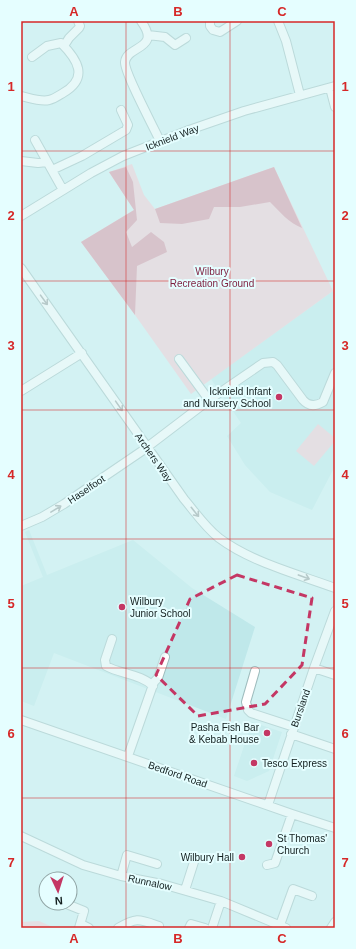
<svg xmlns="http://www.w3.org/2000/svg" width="356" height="949" viewBox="0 0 356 949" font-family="Arial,sans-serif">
<rect width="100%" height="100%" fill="#d3f2f3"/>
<path fill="#bfe8ea" d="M333 291 335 294V466L312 510 270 492 245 465 227 436 241 423 211 379Z
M29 530 47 575 133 540 192 588 255 627 226 719 54 653 34 706 21 701V586L43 577 25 532Z
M252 722 282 732 269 771 247 781 234 776Z"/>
<path fill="#f8c8d1" d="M132 164 144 195 155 209 274 167 333 291 191 394 135 315 81 242 134 210 109 172Z
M318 424 335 438V441L314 466 296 451Z
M39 921 55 928H21V922Z"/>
<path fill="#dc8b9c" d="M126 167 133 182 137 220 126 232 132 247 151 232 164 242 167 252 137 266 135 315 81 242 134 210 109 172Z
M274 167 302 228C289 223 280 212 270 202L240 207H214L209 219 182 224 160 223 155 209Z"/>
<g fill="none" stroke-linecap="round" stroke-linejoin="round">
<defs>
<path id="minor" d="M141 21C162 50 127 45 125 62 124 72 154 128 160 141
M210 21V26L213 30 220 32 237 21
M278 21 286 41 300 95
M148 35 165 37 175 45 186 38
M64 46 69 38 79 28 80 26 78 21
M330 88 335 107
M21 96C30 98 40 102 49 100 54 99 58 96 63 93 89 78 78 60 61 43L47 46 32 57
M35 140 63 190
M21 161 38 163 47 162
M52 170 82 156 126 130 128 125 121 110
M21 216 91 173 123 156 189 130 244 111 335 86
M21 268 184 499C195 512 205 527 219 538 251 562 297 574 335 588
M179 359 209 400
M21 391 82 353
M21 526 42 517 64 504 142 451 209 400 263 363 273 362 277 365 303 400C309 407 316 406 323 402L335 373
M112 639 105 660 106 666C120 674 141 674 153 686
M314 668 335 675
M255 671 246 702 248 710 251 713 294 727
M21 720 292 814 335 828
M291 734 335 749
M128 756 154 682 158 678 165 657
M268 805 314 668 335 611
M21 836 83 865 121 876 162 884 221 901 286 928
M267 865 275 863 292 814
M121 876 127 855 157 864
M185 890 194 862
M69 905 84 911 79 928
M81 924 89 928
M280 925 293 889 312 896
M118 928C137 917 139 919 159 926
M189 928 191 924 205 928
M212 928 221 901
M331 928 335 922"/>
</defs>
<use href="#minor" stroke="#9ebcbd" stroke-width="10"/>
<use href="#minor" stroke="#fff" stroke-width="8"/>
<defs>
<path id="rail" d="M21 22 22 21"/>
</defs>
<use href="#rail" stroke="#4c5d5e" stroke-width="4"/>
<use href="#rail" stroke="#e5feff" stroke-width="2.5" stroke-dasharray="8" stroke-linecap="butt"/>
</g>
<defs><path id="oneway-shaft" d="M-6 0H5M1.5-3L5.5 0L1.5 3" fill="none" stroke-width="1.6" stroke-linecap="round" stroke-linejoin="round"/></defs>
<g stroke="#959a9a">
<use href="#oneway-shaft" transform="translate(44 300) rotate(54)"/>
<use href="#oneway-shaft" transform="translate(119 406) rotate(55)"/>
<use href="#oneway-shaft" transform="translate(56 509) rotate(-31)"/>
<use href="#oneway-shaft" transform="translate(195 512) rotate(51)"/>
<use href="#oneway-shaft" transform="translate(304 577) rotate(20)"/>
</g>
<path d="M0 0H356V949H0ZM237 575 312 598 302 665 265 704 198 716 156 675 190 599Z" fill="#d3f2f3" fill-opacity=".55" fill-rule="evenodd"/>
<path fill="none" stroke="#c43764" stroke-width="3" stroke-dasharray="8 5" stroke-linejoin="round" d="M237 575 312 598 302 665 265 704 198 716 156 675 190 599Z"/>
<path fill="none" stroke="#d62828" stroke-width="1" stroke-opacity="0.55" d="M126 21V928M230 21V928M21 151H335M21 281H335M21 410H335M21 539H335M21 668H335M21 798H335"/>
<g fill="#c43764" stroke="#e5feff" stroke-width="1.5">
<circle cx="279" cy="397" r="4"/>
<circle cx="122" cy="607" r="4"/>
<circle cx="267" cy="733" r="4"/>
<circle cx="254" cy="763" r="4"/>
<circle cx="269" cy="844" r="4"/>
<circle cx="242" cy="857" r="4"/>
</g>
<g text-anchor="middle" stroke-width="4" stroke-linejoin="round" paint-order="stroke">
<g font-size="10" fill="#131f1f" stroke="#e5feff">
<text transform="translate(172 137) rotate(-21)" y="4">Icknield Way</text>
<text transform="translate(154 457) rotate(55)" y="4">Archers Way</text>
<text transform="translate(86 489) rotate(-34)" y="4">Haselfoot</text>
<text transform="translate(300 708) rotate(-71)" y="4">Bursland</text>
<text transform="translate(178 774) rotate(19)" y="4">Bedford Road</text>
<text transform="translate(150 882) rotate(12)" y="4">Runnalow</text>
</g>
<g font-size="10" fill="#7e1e3e" stroke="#e5feff">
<text x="212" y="275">Wilbury<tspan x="212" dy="12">Recreation Ground</tspan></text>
</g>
<g font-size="10" fill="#131f1f" stroke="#e5feff" text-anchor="end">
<text x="271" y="395">Icknield Infant<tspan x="271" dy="12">and Nursery School</tspan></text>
<text x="130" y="605" text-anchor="start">Wilbury<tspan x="130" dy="12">Junior School</tspan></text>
<text x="259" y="731">Pasha Fish Bar<tspan x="259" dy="12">&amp; Kebab House</tspan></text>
<text x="262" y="767" text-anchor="start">Tesco Express</text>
<text x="277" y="842" text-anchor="start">St Thomas'<tspan x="277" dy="12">Church</tspan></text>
<text x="234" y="861">Wilbury Hall</text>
</g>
</g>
<rect width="356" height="949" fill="none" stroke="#e5feff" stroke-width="44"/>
<g transform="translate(58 891) rotate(176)"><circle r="19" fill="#e5feff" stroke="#91a5a5"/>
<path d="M0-3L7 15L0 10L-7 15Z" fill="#c43764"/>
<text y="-6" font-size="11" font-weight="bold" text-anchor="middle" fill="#131f1f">N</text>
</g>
<rect x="22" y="22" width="312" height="905" fill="none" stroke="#d62828" stroke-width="1.5"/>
<g font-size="13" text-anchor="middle" font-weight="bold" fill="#d62828">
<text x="74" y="16">A</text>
<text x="178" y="16">B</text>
<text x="282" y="16">C</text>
<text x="11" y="91">1</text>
<text x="345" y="91">1</text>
<text x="11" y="220">2</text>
<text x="345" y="220">2</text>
<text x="11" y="350">3</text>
<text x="345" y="350">3</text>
<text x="11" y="479">4</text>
<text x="345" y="479">4</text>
<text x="11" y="608">5</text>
<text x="345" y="608">5</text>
<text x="11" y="738">6</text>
<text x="345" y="738">6</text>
<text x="11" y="867">7</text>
<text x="345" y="867">7</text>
<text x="74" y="943">A</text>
<text x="178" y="943">B</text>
<text x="282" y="943">C</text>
</g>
</svg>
